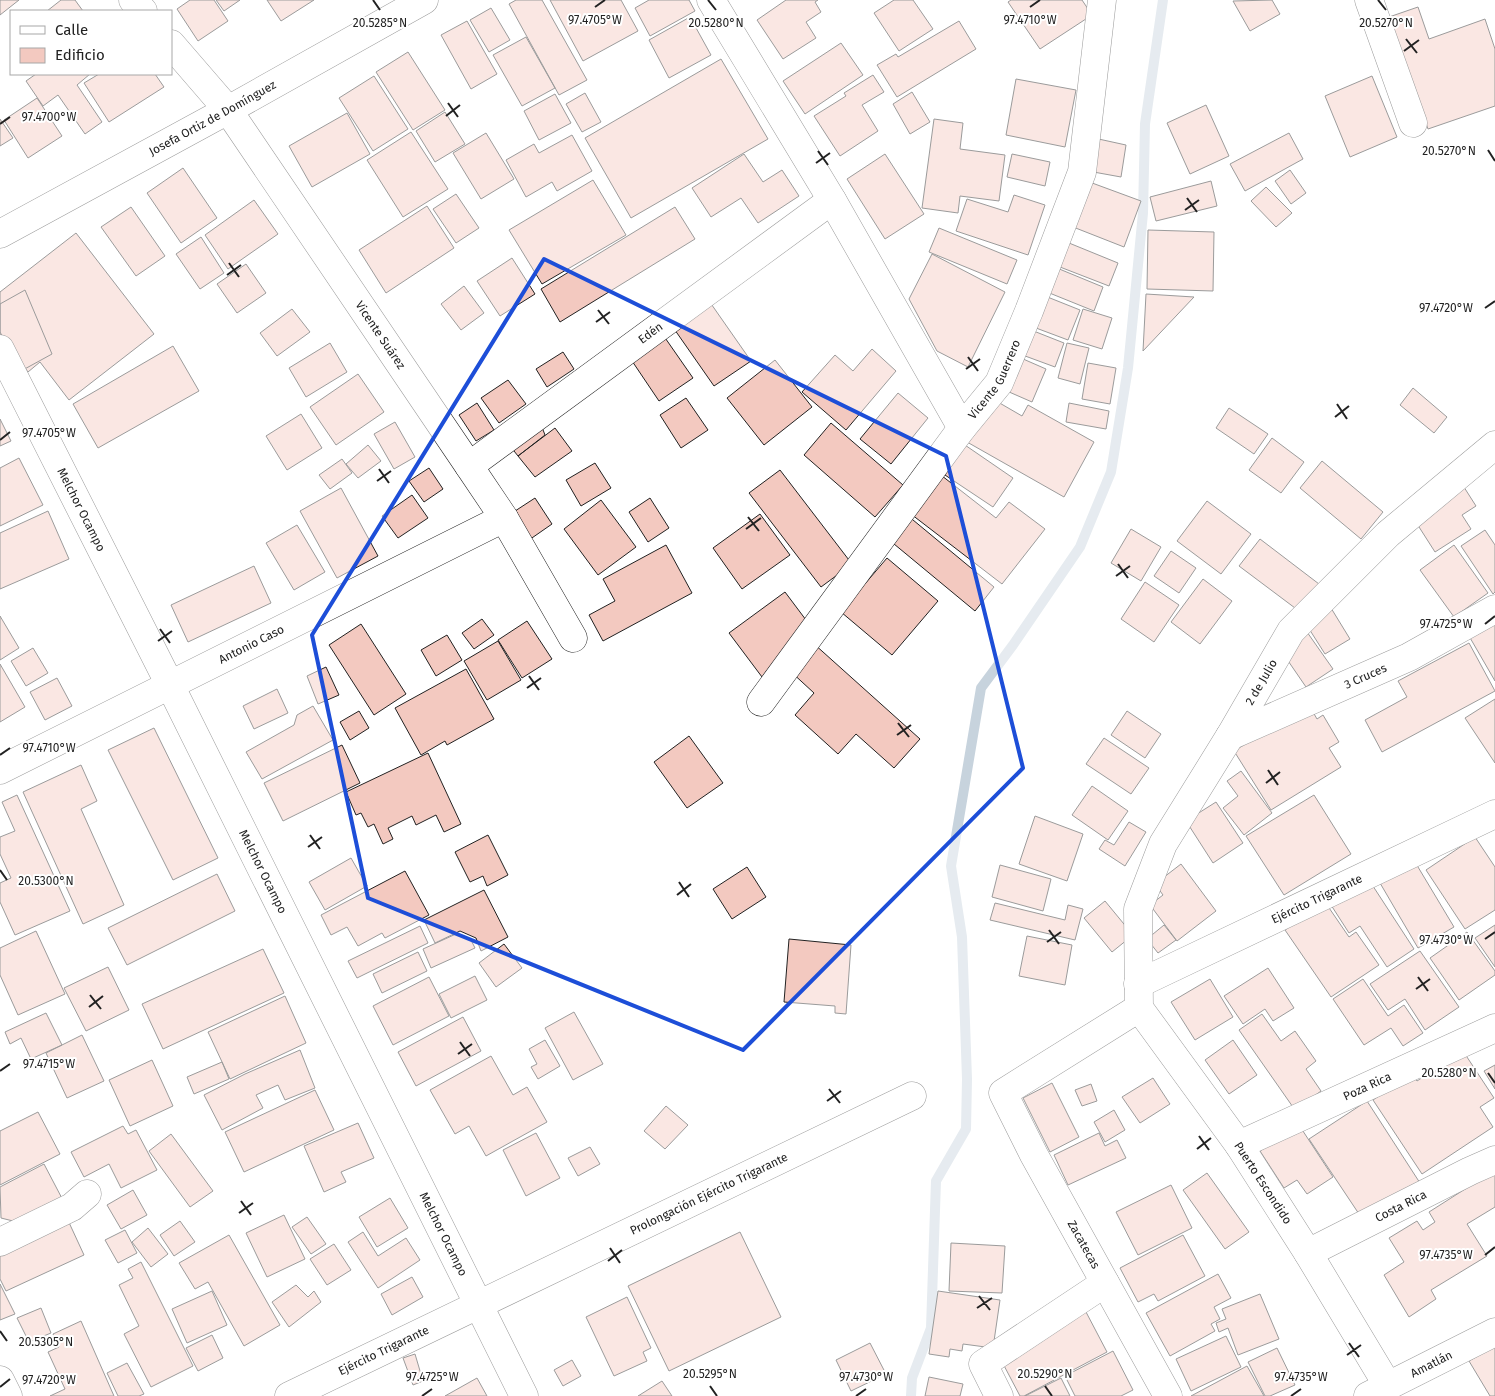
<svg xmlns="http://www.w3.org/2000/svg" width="1495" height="1396" viewBox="0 0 1495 1396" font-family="'Fira Sans',sans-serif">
<rect width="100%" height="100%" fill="#fff"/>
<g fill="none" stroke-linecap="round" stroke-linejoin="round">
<path stroke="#c7d3dd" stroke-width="10" d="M911 1396 912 1378 931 1328 936 1181 966 1129 967 1079 962 937 951 866 981 688 1013 645 1080 547 1111 472 1128 368 1143 213 1145 124 1163 0"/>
</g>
<path fill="#f3c9c0" stroke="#222" d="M0 0H19L0 15Z
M61 0H75L83 11H47Z
M190 0H214L228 21 198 41 177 9Z
M216 0H240L224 11Z
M267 0H314L281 21Z
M516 0H542L587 80 559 95 509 4Z
M550 0H621L638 31 583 61Z
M649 0H689L695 11 650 36 635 8Z
M786 0H818L815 2 821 12 806 22 816 38 783 59 757 20Z
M894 0H913L933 29 899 51 874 13Z
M1011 0H1082L1092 15 1040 49 1008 2Z
M1272 0 1280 14 1250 31 1233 1Z
M1418 7 1429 39 1485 19 1495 49V106L1428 129 1389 17Z
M491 8 510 40 489 52 470 20Z
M690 17 711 55 669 78 649 40Z
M467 21 497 74 471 89 441 35Z
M959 21 976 49 897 97 877 65 896 54 898 57Z
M526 37 555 88 522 106 493 55Z
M841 43 863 75 805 114 783 81Z
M408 52 445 110 413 130 376 72Z
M721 59 768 139 631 218 585 138Z
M36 74H90L77 85 102 122 85 134 58 95 43 106 26 81Z
M99 74H155L164 87 109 122 84 83Z
M873 75 884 92 862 105 878 131 840 156 814 116 846 96 844 93Z
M374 76 408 129 373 151 339 98Z
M1372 76 1397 137 1350 157 1325 96Z
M1016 79 1076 90 1065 147 1006 135Z
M912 92 930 122 910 134 893 104Z
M585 93 601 122 582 132 566 104Z
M555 94 571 123 539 140 524 111Z
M37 98 62 136 28 158 4 120Z
M1206 105 1229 156 1190 174 1167 123Z
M445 112 465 144 435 162 416 131Z
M347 113 370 154 312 187 289 146Z
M0 119 13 138 0 146Z
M934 119 963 123 960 149 1005 155 999 201 960 196 958 213 922 208Z
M411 132 448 189 403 217 367 160Z
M486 133 514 179 481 199 453 153Z
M1289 133 1303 159 1245 191 1230 164Z
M572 135 592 171 557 191 552 182 526 197 506 160 534 144 539 153Z
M1094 138 1126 145 1121 177 1088 171Z
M744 154 763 182 782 170 799 196 758 223 741 198 711 217 692 188Z
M885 154 924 214 885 239 847 179Z
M1012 154 1050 162 1045 186 1007 177Z
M183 168 217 218 181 243 147 193Z
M1290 170 1306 193 1291 204 1275 181Z
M593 180 626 235 542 284 509 230Z
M1084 180 1141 201 1124 247 1068 225Z
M1211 181 1217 206 1156 221 1150 197Z
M1266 187 1292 213 1276 227 1251 201Z
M456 194 479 228 456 243 433 209Z
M1014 195 1045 205 1028 255 956 231 967 199 1008 212Z
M254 200 278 234 228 269 205 235Z
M427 206 454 248 386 293 359 250Z
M131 207 165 256 136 276 101 227Z
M675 207 695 239 560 322 541 289Z
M939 228 1017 260 1007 284 929 252Z
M1148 230 1214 232 1213 291 1147 289Z
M76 233 154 334 69 400 40 362 28 372 0 335V292Z
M201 237 224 273 200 289 176 254Z
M1069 243 1118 263 1109 286 1060 267Z
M932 254 1005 292 968 367 937 351 909 299Z
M512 258 535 294 500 316 477 281Z
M246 264 266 293 237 313 217 284Z
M1052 266 1103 287 1094 311 1042 290Z
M464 286 484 313 461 330 441 304Z
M25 290 52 354 21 371 0 332V304Z
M1040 294 1080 310 1068 340 1028 325Z
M1146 294 1194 297 1143 351Z
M707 298 751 361 714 386 670 323Z
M292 309 310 332 277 356 260 333Z
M1083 309 1112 318 1102 349 1073 340Z
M1026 328 1064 343 1055 367 1017 353Z
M661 332 693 378 659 401 628 355Z
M330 343 347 372 306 397 289 368Z
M1067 343 1089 348 1080 384 1058 378Z
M173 346 199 391 98 448 73 404Z
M872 349 896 371 846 430 802 392 835 355 853 371Z
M563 352 574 369 547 387 536 369Z
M1014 355 1046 369 1032 402 1000 388Z
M775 360 812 407 764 445 727 398Z
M1088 363 1116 368 1110 404 1082 399Z
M358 374 384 412 336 445 310 407Z
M508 380 526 404 499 423 481 398Z
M1413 388 1447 417 1434 433 1400 405Z
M898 393 928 418 891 464 860 439Z
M686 398 708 430 681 448 660 415Z
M991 398 1022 416 1028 405 1094 442 1064 497 967 442Z
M477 403 494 430 476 441 459 415Z
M1069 403 1109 411 1106 429 1066 422Z
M1229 408 1268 434 1254 454 1216 428Z
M301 414 322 448 287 470 266 436Z
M0 419 11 441 0 446Z
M395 422 415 457 394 469 374 434Z
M540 422 545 435 518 456 510 446Z
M831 423 903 485 875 517 804 455Z
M555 428 572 451 535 477 518 456Z
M1272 438 1304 462 1281 493 1249 470Z
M962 443 1013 478 993 507 942 473Z
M368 445 381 461 358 478 346 464Z
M19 458 43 505 0 526V468Z
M342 459 352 473 330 489 319 475Z
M1322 461 1383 512 1361 539 1300 488Z
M595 463 611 488 581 506 566 480Z
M429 468 443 489 424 502 409 481Z
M780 470 852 564 821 587 749 493Z
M937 472 996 518 1009 502 1045 529 1002 584 907 511Z
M1462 484 1476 506 1462 515 1471 529 1435 552 1412 516Z
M341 488 378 556 337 578 300 511Z
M412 495 428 518 398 538 382 516Z
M535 498 552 524 529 540 512 513Z
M650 498 669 528 648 542 629 512Z
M601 500 636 547 598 575 564 529Z
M1207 501 1251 534 1221 574 1177 541Z
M48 511 69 559 0 589V533Z
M760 514 790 555 742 589 713 548Z
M907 515 994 587 975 611 888 539Z
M297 525 325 572 294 590 266 543Z
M1131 529 1161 547 1141 581 1111 563Z
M1485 530 1495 545V592L1493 594 1461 546Z
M1260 539 1319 584 1299 611 1239 566Z
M666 545 692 593 603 641 589 615 615 601 603 579Z
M1454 545 1488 593 1454 617 1420 570Z
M1171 551 1196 568 1179 593 1154 576Z
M887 558 938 601 892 655 841 612Z
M254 566 271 603 188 642 171 605Z
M1203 579 1232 601 1200 644 1171 622Z
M1145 582 1179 605 1154 642 1121 619Z
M785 592 806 620 762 677 729 633Z
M1331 608 1350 639 1325 654 1306 624Z
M0 616 19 648 0 660Z
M482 619 494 635 474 649 462 633Z
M527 621 552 659 522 678 498 640Z
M1495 621V681L1469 636Z
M361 624 406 694 374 715 329 645Z
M1307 632 1333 669 1306 687 1282 652Z
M447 635 462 660 436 676 421 650Z
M498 641 521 680 487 700 464 661Z
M813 643 920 739 894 768 856 734 838 754 795 715 814 693 789 670Z
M1469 643 1495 691 1382 752 1365 720 1407 697 1398 681Z
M33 648 48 673 26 686 11 661Z
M0 664 25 707 0 722Z
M326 667 339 695 318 704 307 676Z
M466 669 494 719 447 745 445 741 421 755 395 708Z
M57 678 72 706 45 720 30 692Z
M277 689 288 713 254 729 243 706Z
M1495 699V763L1465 718Z
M1309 705 1317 719 1323 715 1339 742 1329 748 1341 767 1271 810 1234 751Z
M313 706 333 740 262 779 246 752 294 725 297 715Z
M359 711 369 728 350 740 340 722Z
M1127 711 1161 734 1145 758 1111 735Z
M154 728 218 858 173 880 108 750Z
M689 736 723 783 687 808 654 762Z
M1104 738 1149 768 1131 794 1086 764Z
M342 745 360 783 283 821 264 783Z
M428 753 461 824 444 832 436 815 416 825 412 816 388 828 393 839 383 844 374 824 368 827 361 813 356 815 346 792Z
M81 765 97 801 81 809 124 905 83 924 23 792Z
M1241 771 1272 813 1244 835 1223 808 1238 796 1227 781Z
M1092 786 1128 811 1108 840 1072 815Z
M17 795 70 911 15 935 0 902V883L11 878 0 854V837L15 831 2 802Z
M1314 795 1351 854 1284 895 1246 836Z
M1216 802 1243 843 1213 863 1186 821Z
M1035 816 1083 834 1067 881 1019 864Z
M1129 822 1146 832 1125 866 1099 849 1105 840 1114 845Z
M488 835 508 875 487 886 483 876 470 882 455 852Z
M1475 837 1495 867V910L1465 929 1426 870Z
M351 858 367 886 325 910 309 882Z
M1415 862 1454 927 1418 948 1380 883Z
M1181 864 1216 911 1177 941 1150 905 1163 895 1155 884Z
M1000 865 1051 879 1043 911 992 897Z
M747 867 766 897 732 919 713 889Z
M405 871 429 915 385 938 382 933 358 946 347 927 331 935 321 915Z
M217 874 235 911 127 965 108 928Z
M1369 880 1414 949 1387 967 1360 926 1349 933 1331 905Z
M484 890 508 937 481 951 476 938 460 931 435 943 424 920Z
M1105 901 1133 935 1112 952 1084 918Z
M1325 902 1349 937 1356 932 1379 965 1331 997 1285 930Z
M995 903 1065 920 1068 905 1083 909 1075 940 990 920Z
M1164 925 1176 940 1158 953 1147 939Z
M1495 925V967L1475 938Z
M420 926 428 943 357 978 348 961Z
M36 931 65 994 18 1015 0 975V948Z
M1467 932 1495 971V975L1459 1000 1430 958Z
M456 934 471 940 475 948 431 968 423 949Z
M1027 936 1072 945 1065 985 1019 976Z
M789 939 851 945 846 1014 835 1013V1006L784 1002Z
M504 944 522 968 496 987 479 963Z
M263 949 284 993 163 1049 142 1004Z
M1420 951 1459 1007 1425 1030 1405 999 1388 1010 1370 984Z
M418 952 427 971 382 993 373 974Z
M108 967 129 1010 86 1031 64 988Z
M1268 968 1294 1008 1273 1021 1265 1009 1243 1024 1224 996Z
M475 976 487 1000 451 1018 439 994Z
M429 977 449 1016 393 1045 373 1006Z
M1210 979 1233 1017 1195 1040 1171 1002Z
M1363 979 1388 1016 1404 1005 1423 1033 1403 1046 1391 1028 1364 1045 1333 999Z
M285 996 306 1043 230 1079 208 1032Z
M574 1012 603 1064 573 1080 545 1028Z
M46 1013 62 1045 31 1059 21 1038 10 1044 5 1032Z
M1262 1014 1281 1041 1295 1031 1316 1061 1306 1069 1321 1091 1295 1110 1239 1030Z
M463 1017 481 1051 416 1086 398 1052Z
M82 1035 104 1081 67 1098 46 1053Z
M545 1040 560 1066 538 1079 531 1067 537 1064 529 1049Z
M1233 1040 1257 1075 1229 1094 1205 1060Z
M300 1050 315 1088 285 1100 278 1085 256 1095 263 1108 222 1130 204 1095 245 1074Z
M1463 1051 1494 1098 1480 1107 1493 1127 1422 1174 1373 1100 1412 1074 1417 1081Z
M491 1056 513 1095 527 1087 547 1122 486 1156 469 1126 455 1134 430 1090Z
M152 1060 173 1106 130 1126 109 1080Z
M222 1062 229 1079 194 1094 187 1077Z
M1495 1065V1089L1484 1071Z
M1153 1078 1170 1104 1140 1123 1122 1097Z
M1052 1083 1079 1137 1050 1152 1023 1098Z
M1091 1084 1097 1101 1082 1106 1075 1090Z
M315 1090 334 1130 244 1172 225 1132Z
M1367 1101 1420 1183 1363 1220 1309 1139Z
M666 1106 688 1125 665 1149 644 1131Z
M1114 1110 1125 1130 1105 1142 1094 1122Z
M38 1112 60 1154 0 1185V1131Z
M358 1123 374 1158 341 1172 346 1182 324 1192 304 1146Z
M1299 1125 1333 1177 1307 1194 1297 1180 1284 1188 1260 1151Z
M123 1126 128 1134 136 1130 157 1170 121 1188 109 1164 84 1177 71 1152Z
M536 1133 560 1178 526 1196 503 1150Z
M1099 1133 1105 1146 1117 1140 1126 1158 1068 1185 1054 1155Z
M171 1134 213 1191 190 1207 149 1151Z
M590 1147 600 1164 578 1176 568 1158Z
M44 1164 66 1206 29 1225 1 1218 0 1187Z
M1495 1170V1207L1467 1224 1487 1256 1431 1290 1436 1299 1409 1317 1384 1275 1404 1262 1389 1238 1417 1221 1423 1230 1435 1222 1429 1212Z
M1207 1173 1249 1232 1225 1249 1183 1190Z
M1171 1185 1192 1228 1138 1255 1116 1212Z
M133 1190 147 1215 121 1229 107 1205Z
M390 1198 408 1228 377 1247 359 1217Z
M284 1215 305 1259 267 1277 246 1233Z
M66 1216 84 1255 6 1291 0 1279V1246Z
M307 1217 326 1244 311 1254 292 1227Z
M180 1221 195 1242 174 1256 160 1235Z
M148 1228 168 1254 151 1267 132 1242Z
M125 1230 137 1253 118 1263 105 1240Z
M363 1232 378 1256 406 1238 420 1260 378 1288 348 1242Z
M740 1232 781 1317 669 1371 628 1286Z
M229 1235 280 1325 244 1346 208 1282 195 1289 179 1263Z
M1183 1235 1205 1276 1158 1301 1154 1294 1138 1302 1120 1268Z
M951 1243 1005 1246 1002 1293 949 1291Z
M334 1244 351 1270 327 1285 310 1259Z
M141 1262 193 1366 151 1387 124 1334 139 1326 119 1285 133 1278 128 1269Z
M1218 1274 1231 1298 1214 1307 1220 1319 1211 1324 1215 1331 1170 1356 1146 1313Z
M412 1277 423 1297 392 1315 381 1294Z
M0 1284 15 1314 0 1320Z
M296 1285 308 1297 314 1291 321 1302 289 1327 272 1302Z
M212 1291 227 1325 187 1343 172 1309Z
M938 1291 1000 1300 993 1348 963 1344 962 1351 950 1349 949 1357 929 1354Z
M1260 1294 1279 1339 1238 1355 1228 1328 1219 1332 1216 1323 1226 1319 1222 1309Z
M627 1297 651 1348 643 1352 647 1361 614 1376 586 1317Z
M41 1308 51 1333 29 1342 17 1318Z
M1086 1312 1107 1352 1024 1396H1020L1000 1358Z
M81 1321 114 1396H50L65 1389 48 1352 59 1347 53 1334Z
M212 1335 223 1358 198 1371 186 1348Z
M1226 1336 1241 1367 1191 1391 1176 1359Z
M870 1343 886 1374 851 1391 836 1360Z
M1495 1346V1396H1490L1469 1361Z
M1277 1348 1295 1385 1270 1396H1265L1248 1362Z
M1113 1351 1133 1390 1121 1396H1075L1065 1376Z
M415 1354 423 1381 413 1385 403 1358Z
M572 1360 581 1376 563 1386 554 1370Z
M127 1363 144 1394 139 1396H118L107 1373Z
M1247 1366 1264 1396H1191Z
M929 1377 963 1384 960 1396H925Z
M477 1378 487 1396H445Z
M1061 1378 1070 1396H1025Z
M662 1381 672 1396H638Z"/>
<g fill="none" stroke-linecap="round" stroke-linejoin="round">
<defs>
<g id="minor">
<path d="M133 0 143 11"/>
<path d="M711 0 832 200 962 428"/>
<path d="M1369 0 1413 123"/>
<path id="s1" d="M171 44 228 110 469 466 504 518 573 638"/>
<path id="s2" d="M0 234 228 110 424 0"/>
<path id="s3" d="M0 349 170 685 524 1396"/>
<path id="s4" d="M469 466 832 200"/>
<path id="s5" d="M761 702 962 428 999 383 1029 311 1082 172 1102 0"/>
<path id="s6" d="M1230 736 1409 657 1495 609"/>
<path id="s7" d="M0 770 504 518"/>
<path id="s8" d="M1138 984 1495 814"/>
<path id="s9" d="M1139 1008 1003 1093 1034 1155 1168 1396"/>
<path id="s10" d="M1239 1145 1495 1028"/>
<path d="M0 1242 72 1207 87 1194"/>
<path id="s11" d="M1308 1253 1470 1171 1495 1160"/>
<path d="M0 1380 8 1396"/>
<path id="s12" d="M1388 1386 1308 1253 1239 1145 1139 1008 1138 909 1163 844 1230 736 1291 631 1388 534 1495 445"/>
<path id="s13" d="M289 1396 912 1096"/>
<path d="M999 1396 983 1364 1105 1283"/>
<path id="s14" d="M1368 1396 1495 1332"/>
</g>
</defs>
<use href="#minor" stroke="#222" stroke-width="29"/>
<use href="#minor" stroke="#fff" stroke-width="28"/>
</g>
<path d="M0 0H1495V1396H0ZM544 259 946 456 1023 768 743 1050 368 898 312 635Z" fill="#fff" fill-opacity=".55" fill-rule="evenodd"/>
<path fill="none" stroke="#1d4ed8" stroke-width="4" stroke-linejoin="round" d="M544 259 946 456 1023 768 743 1050 368 898 312 635Z"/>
<path fill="none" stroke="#222" stroke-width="2" d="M373 0 380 10M708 0 716 10M1378 0 1386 10M595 7 605 0M1030 7 1040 0M1406 39 1417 53M1404 51 1419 40M448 103 458 117M446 116 460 105M0 124 10 117M1488 150 1495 161M818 151 828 165M816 163 830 153M1187 198 1197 212M1185 210 1199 200M229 263 239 277M227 275 241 265M1485 308 1495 301M598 310 609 324M596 322 610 312M968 357 978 371M966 369 980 359M1337 404 1347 419M1335 417 1349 406M0 440 10 432M379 469 389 483M377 481 391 471M748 517 759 531M746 529 761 518M1118 564 1128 578M1116 576 1130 566M1485 624 1495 616M160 629 170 643M158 641 172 631M529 676 539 690M527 688 541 678M898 723 909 737M897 735 911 725M0 755 10 748M1268 770 1278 785M1266 783 1280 772M310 835 320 849M308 847 322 837M0 870 7 880M679 882 689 897M677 895 691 884M1049 930 1059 944M1485 939 1495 932M1047 942 1061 932M1418 977 1428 991M1416 989 1430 979M90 995 101 1009M89 1007 103 996M460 1042 470 1056M458 1054 472 1044M0 1071 10 1064M1488 1073 1495 1083M829 1089 840 1103M827 1101 841 1091M1199 1136 1209 1150M1197 1149 1211 1138M241 1201 251 1215M239 1213 253 1203M610 1248 620 1263M1485 1255 1495 1247M608 1261 622 1250M979 1296 990 1310M977 1308 992 1298M0 1331 7 1341M1349 1343 1359 1357M1347 1355 1361 1345M710 1386 717 1396M1045 1386 1052 1396M0 1387 10 1379M422 1396 432 1389M856 1396 866 1389M1291 1396 1301 1389"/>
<g text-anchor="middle" stroke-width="4" stroke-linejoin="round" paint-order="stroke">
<g font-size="12" fill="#222" stroke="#fff">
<text dy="4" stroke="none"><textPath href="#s2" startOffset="242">Josefa Ortiz de Domínguez</textPath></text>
<text dy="4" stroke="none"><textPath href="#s4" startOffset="225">Edén</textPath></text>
<text dy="4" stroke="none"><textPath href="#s1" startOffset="359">Vicente Suárez</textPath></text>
<text dy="4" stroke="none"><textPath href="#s5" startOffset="399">Vicente Guerrero</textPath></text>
<text dy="4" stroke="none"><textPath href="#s3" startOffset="180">Melchor Ocampo</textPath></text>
<text dy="4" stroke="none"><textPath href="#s7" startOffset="281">Antonio Caso</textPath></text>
<text dy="4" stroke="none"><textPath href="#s6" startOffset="148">3 Cruces</textPath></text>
<text dy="4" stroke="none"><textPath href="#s12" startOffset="811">2 de Julio</textPath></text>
<text dy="4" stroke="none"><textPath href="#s3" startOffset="585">Melchor Ocampo</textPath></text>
<text dy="4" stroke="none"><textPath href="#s8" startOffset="198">Ejército Trigarante</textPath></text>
<text dy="4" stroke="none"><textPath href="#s10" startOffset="141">Poza Rica</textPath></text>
<text transform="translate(1263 1183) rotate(57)" y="4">Puerto Escondido</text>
<text dy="4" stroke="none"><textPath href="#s13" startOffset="466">Prolongación Ejército Trigarante</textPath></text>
<text dy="4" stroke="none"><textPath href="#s11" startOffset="104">Costa Rica</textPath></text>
<text dy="4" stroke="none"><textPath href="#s3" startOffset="990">Melchor Ocampo</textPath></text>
<text dy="4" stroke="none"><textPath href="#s9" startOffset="332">Zacatecas</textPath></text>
<text dy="4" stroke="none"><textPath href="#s13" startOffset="105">Ejército Trigarante</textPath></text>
<text dy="4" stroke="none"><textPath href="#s14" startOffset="71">Amatlán</textPath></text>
</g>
</g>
<g font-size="12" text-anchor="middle" fill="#222" stroke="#fff" stroke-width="4" stroke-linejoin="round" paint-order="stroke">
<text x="1030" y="24">97.4710°W</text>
<text x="595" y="24">97.4705°W</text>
<text x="380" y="27">20.5285°N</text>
<text x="716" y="27">20.5280°N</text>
<text x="1386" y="27">20.5270°N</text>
<text x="49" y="121">97.4700°W</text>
<text x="1449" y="155">20.5270°N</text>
<text x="1446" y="312">97.4720°W</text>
<text x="49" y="437">97.4705°W</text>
<text x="1446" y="628">97.4725°W</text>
<text x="49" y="752">97.4710°W</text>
<text x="46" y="885">20.5300°N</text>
<text x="1446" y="944">97.4730°W</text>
<text x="49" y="1068">97.4715°W</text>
<text x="1449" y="1077">20.5280°N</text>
<text x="1446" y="1259">97.4735°W</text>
<text x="46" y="1346">20.5305°N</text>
<text x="710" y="1378">20.5295°N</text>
<text x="1045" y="1378">20.5290°N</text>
<text x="432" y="1381">97.4725°W</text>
<text x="866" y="1381">97.4730°W</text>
<text x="1301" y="1381">97.4735°W</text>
<text x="49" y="1384">97.4720°W</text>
</g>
<rect x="10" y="10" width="162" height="65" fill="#ffffff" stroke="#a7a7a7"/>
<rect x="20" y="26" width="25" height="8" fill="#ffffff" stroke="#a7a7a7"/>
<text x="55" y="35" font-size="15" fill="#222222">Calle</text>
<rect x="20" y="48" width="25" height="15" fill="#f3c9c0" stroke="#a7a7a7"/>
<text x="55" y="60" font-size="15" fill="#222222">Edificio</text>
</svg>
